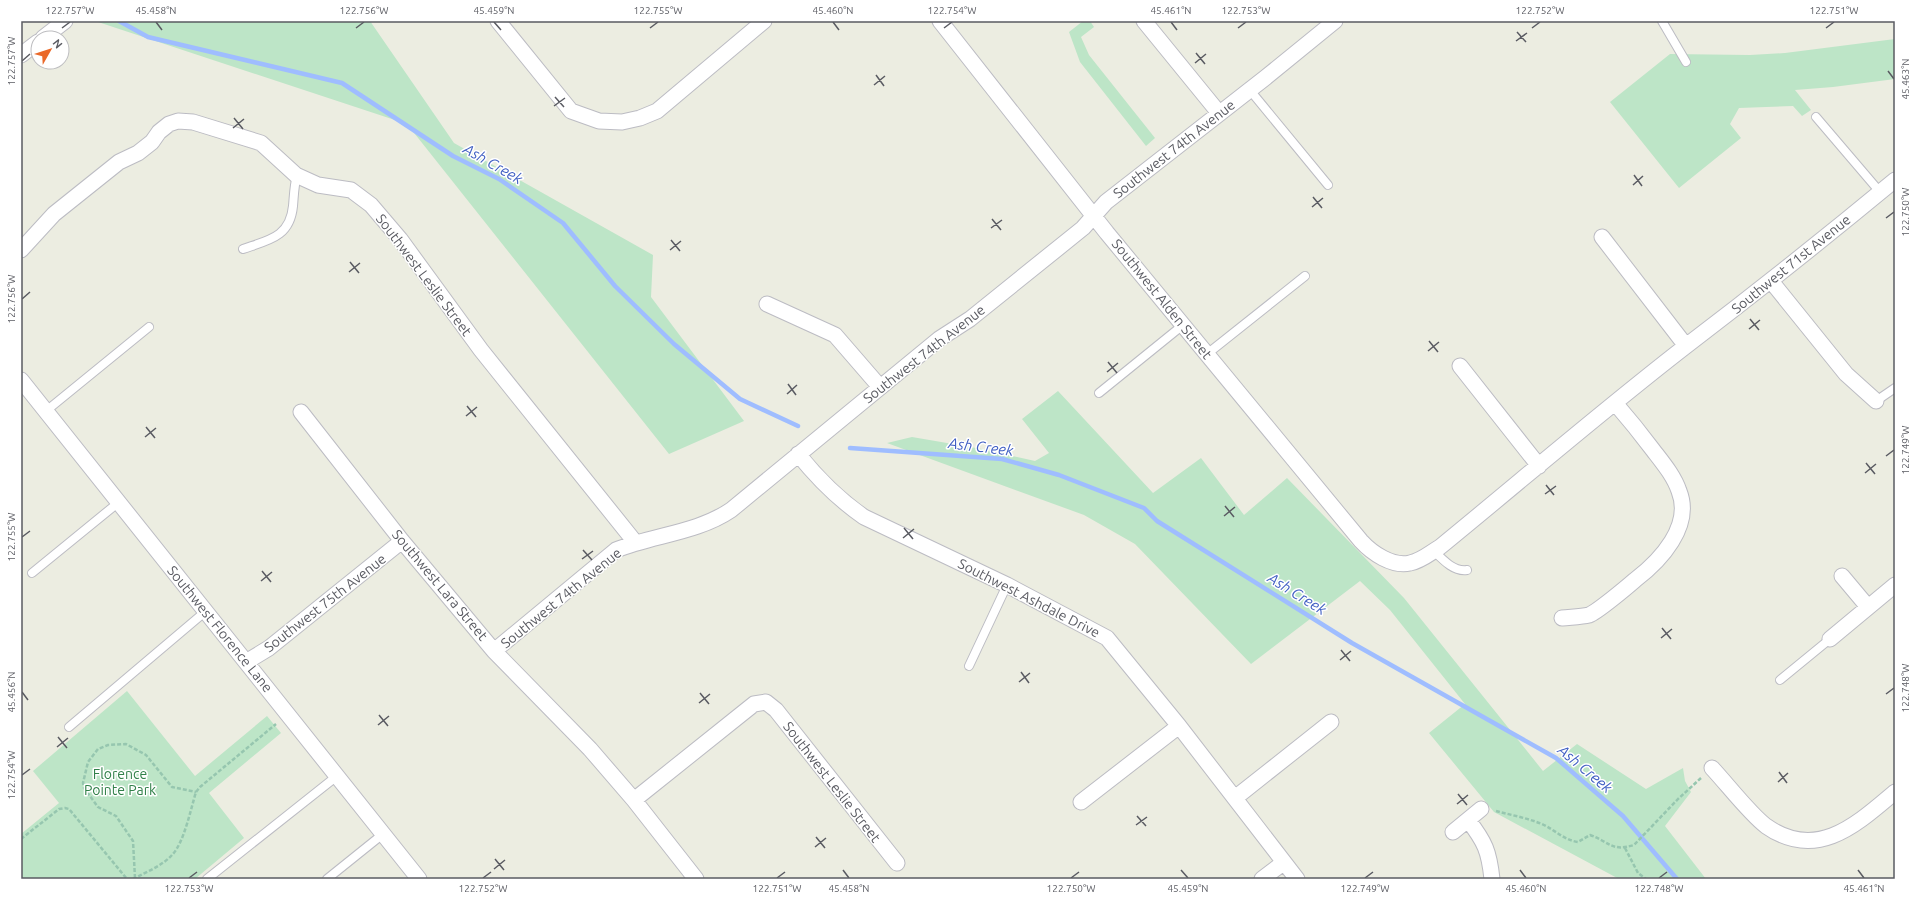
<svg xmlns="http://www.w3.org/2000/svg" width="1916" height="900" viewBox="0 0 1916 900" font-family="Ubuntu,sans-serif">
<rect width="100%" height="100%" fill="#ecede1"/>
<path fill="#bde5c7" d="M95 21H370L454 143 653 255 651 297 744 421 669 454 407 124Z
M1083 21H1090L1094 27 1081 37 1089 55 1155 138 1146 146 1080 62 1069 32Z
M1895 39V79L1833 87 1795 90 1811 110 1802 116 1793 106 1739 108 1730 124 1741 138 1679 188 1610 102 1670 54 1750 55 1785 53Z
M1058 391 1153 493 1201 458 1244 515 1287 478 1404 598 1543 771 1577 744 1646 789 1683 768 1685 781 1691 792 1665 826 1706 879H1619L1494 812 1429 733 1465 704 1390 610 1360 581 1251 664 1135 544 1084 515 887 443 912 437 982 449 1035 461 1049 453 1022 419Z
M127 691 195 776 267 716 281 733 209 793 244 838 195 879H21V834L59 803 33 771Z"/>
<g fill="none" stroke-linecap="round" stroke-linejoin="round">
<path stroke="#9fbdff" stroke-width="4.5" d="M119 21 148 37 342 83 453 156 499 179 563 223 615 286 674 344 740 399 798 426
M850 448 1002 459 1059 475 1144 508 1157 521 1352 643 1556 758 1623 816 1677 879"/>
<defs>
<path id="service" d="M1662 21 1686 62
M1249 89 1328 185
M1816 117 1880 192
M243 249C269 240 290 237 293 206 294 195 294 186 297 175
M1207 354 1305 276
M1099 393 1183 325
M1876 401 1895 388
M46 411 149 327
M1434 551C1443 560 1454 572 1467 570
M32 573 119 502
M969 666 1007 585
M1780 680 1830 639
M69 727 206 611
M207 879 337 776
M327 879 383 834"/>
<path id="minor" d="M498 21 571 111 599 121 622 122 640 118 657 111 764 21
M940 21 1107 233 1361 541C1372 553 1392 567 1410 563 1421 561 1430 553 1440 547 1522 480 1602 411 1686 346 1757 292 1826 237 1895 180
M1144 21 1219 113
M43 38 65 21
M21 55 38 42
M1602 237 1686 346
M21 250 54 214 119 162 138 153 152 142 159 132 169 124 178 121 193 122 261 143 296 175 318 185 351 190 371 205 400 239 481 350 635 542
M1771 281 1846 374 1876 401
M767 304 835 335 880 387
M1460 366 1539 466
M21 380 419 879
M301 412 402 541 494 651 590 749 634 800 696 879
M798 454C818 479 838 499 864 517L1007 585 1107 638 1179 726 1297 879
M1842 576 1868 607
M1562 618C1571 617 1581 617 1589 615 1597 612 1627 587 1635 580 1660 561 1693 526 1679 491 1674 476 1663 463 1653 450 1641 434 1628 418 1615 403
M1830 639 1895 585
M494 651 616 550C653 535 697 533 731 510L939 339 970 319 1083 228 1106 202 1265 78 1335 21
M246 662 269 648 402 541
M1712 768C1727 784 1750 814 1766 826 1817 862 1857 824 1895 792
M1235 798 1331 722
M634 800 754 704 766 702 776 710 897 863
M1081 802 1179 726
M1468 820C1485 842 1489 851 1492 879
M1453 832 1481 809
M1262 879 1283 863"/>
</defs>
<use href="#service" stroke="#bcbcc3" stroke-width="10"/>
<use href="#minor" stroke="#bcbcc3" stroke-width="17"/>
<path stroke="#96c6af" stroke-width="2.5" stroke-dasharray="4 2" stroke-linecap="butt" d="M1496 811C1511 815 1527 818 1542 824 1555 830 1564 840 1578 842L1590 835C1610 842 1611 852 1634 845L1678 799 1701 778
M21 839 59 809 65 808 69 809 127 879
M1625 848 1638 873 1646 879
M135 878 133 841 116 816 98 807 84 788 83 783 88 762 98 749 108 745 126 744 146 755 172 787 196 792
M133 879C146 872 162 866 172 855 184 843 191 808 196 792L200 787 276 724"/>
<use href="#service" stroke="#fff" stroke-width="8"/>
<use href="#minor" stroke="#fff" stroke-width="15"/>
</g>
<path fill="none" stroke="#5a5b62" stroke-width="1.5" d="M156 22 162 30M494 22 501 30M833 22 839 30M1171 22 1177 30M62 28 70 22M356 28 364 22M650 28 658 22M944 28 952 22M1238 28 1246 22M1532 28 1540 22M1826 28 1834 22M1517 32 1526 42M1516 41 1527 33M1196 53 1205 64M22 61 30 54M1195 63 1206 54M1888 71 1894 79M876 75 884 86M874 85 885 76M555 97 564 107M554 106 565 98M234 118 243 129M233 128 244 119M1634 175 1642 186M1633 185 1643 176M1313 197 1322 208M1312 207 1323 198M1886 218 1894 212M992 219 1001 230M991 228 1002 220M671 240 680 251M670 250 681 241M350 262 359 273M349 272 360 263M22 299 30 292M1750 319 1759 330M1749 329 1760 320M1429 341 1438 352M1428 351 1439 342M1108 362 1117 373M1107 372 1118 363M788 384 796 395M787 394 797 385M467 406 476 417M466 416 477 407M146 427 155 438M145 437 156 428M1886 456 1894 450M1866 463 1875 474M1865 473 1876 464M1546 485 1554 495M1545 494 1556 486M1225 506 1234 517M1224 516 1235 507M904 528 913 539M22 537 30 531M903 538 914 529M583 550 592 560M582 559 593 551M262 571 271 582M261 581 272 572M1662 628 1671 639M1661 638 1672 629M1341 650 1350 661M1340 660 1351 651M1021 672 1029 683M1019 682 1030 673M22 692 28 700M700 693 709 704M1886 694 1894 688M699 703 710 694M379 715 388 726M378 725 389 716M58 737 67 748M57 747 68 738M1779 772 1787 783M22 775 30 769M1778 782 1788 773M1458 794 1467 805M1457 804 1468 795M1137 816 1146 826M1136 825 1147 817M816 837 825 848M815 847 826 838M495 859 504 870M494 869 505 860M843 870 849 878M1181 870 1188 878M1520 870 1526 878M1858 870 1864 878M189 878 197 872M483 878 491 872M777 878 785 872M1071 878 1079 872M1365 878 1373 872M1659 878 1667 872"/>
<g text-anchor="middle" stroke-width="3" stroke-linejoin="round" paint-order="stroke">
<g font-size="14" fill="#5a5b62" stroke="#fff">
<text transform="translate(1174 149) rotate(-38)" y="5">Southwest 74th Avenue</text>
<text transform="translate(1791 264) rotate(-39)" y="5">Southwest 71st Avenue</text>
<text transform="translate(424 275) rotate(53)" y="5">Southwest Leslie Street</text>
<text transform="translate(1162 299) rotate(51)" y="5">Southwest Alden Street</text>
<text transform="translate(924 354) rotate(-38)" y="5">Southwest 74th Avenue</text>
<text transform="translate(440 585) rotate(50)" y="5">Southwest Lara Street</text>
<text transform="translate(561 598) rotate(-39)" y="5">Southwest 74th Avenue</text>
<text transform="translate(1029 598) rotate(27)" y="5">Southwest Ashdale Drive</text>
<text transform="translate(325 603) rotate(-38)" y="5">Southwest 75th Avenue</text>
<text transform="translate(220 629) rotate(51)" y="5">Southwest Florence Lane</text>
<text transform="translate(832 782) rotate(52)" y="5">Southwest Leslie Street</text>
</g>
<g font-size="14" fill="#32814a" stroke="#fff">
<text x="120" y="779">Florence<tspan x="120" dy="16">Pointe Park</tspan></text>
</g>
<g font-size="15" font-style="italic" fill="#405fc3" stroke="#fff">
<text transform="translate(493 164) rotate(30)" y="5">Ash Creek</text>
<text transform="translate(981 447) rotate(7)" y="5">Ash Creek</text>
<text transform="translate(1297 594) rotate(32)" y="5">Ash Creek</text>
<text transform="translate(1585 769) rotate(40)" y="5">Ash Creek</text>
</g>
</g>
<rect width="1916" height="900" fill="none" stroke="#ffffff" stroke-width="44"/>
<g transform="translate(50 50) rotate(51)"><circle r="19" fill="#ffffff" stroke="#bdbdc0"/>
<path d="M0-3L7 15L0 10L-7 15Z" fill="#ea6929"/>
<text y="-6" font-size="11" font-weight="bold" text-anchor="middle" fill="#5a5b62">N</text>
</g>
<rect x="22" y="22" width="1872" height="856" fill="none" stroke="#5a5b62" stroke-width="1.5"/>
<g font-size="10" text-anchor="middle" fill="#5a5b62">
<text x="70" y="14">122.757°W</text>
<text x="156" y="14">45.458°N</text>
<text x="364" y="14">122.756°W</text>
<text x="494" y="14">45.459°N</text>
<text x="658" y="14">122.755°W</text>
<text x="833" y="14">45.460°N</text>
<text x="952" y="14">122.754°W</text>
<text x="1171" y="14">45.461°N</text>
<text x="1246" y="14">122.753°W</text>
<text x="1540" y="14">122.752°W</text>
<text x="1834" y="14">122.751°W</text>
<text transform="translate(11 61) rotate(-90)" y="4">122.757°W</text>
<text transform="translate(1905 79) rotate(-90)" y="4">45.463°N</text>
<text transform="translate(1905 212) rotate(-90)" y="4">122.750°W</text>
<text transform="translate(11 299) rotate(-90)" y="4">122.756°W</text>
<text transform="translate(1905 450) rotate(-90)" y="4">122.749°W</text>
<text transform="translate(11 537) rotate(-90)" y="4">122.755°W</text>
<text transform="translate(1905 688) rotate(-90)" y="4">122.748°W</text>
<text transform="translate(11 692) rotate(-90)" y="4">45.456°N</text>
<text transform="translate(11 775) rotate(-90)" y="4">122.754°W</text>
<text x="189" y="892">122.753°W</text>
<text x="483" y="892">122.752°W</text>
<text x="777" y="892">122.751°W</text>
<text x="849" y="892">45.458°N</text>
<text x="1071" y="892">122.750°W</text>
<text x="1188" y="892">45.459°N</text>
<text x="1365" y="892">122.749°W</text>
<text x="1526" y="892">45.460°N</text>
<text x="1659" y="892">122.748°W</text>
<text x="1864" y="892">45.461°N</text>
</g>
</svg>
